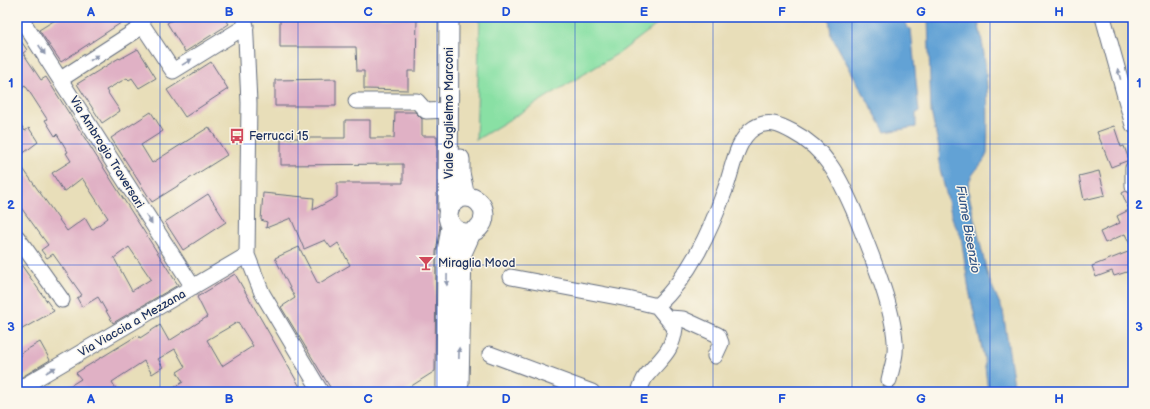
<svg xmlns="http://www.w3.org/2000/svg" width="1150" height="409" viewBox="0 0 1150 409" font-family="'Balsamiq Sans',sans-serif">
<rect width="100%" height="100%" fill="#fbf7ec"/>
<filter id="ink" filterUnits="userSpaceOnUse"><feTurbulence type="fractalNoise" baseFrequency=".025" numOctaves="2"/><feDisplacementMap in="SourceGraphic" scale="8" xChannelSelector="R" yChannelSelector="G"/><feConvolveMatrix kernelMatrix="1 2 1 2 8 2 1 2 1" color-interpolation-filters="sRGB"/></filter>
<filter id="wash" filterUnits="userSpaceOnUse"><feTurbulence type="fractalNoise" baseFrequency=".012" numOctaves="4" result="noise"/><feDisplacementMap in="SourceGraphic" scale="16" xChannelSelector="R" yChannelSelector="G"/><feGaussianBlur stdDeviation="0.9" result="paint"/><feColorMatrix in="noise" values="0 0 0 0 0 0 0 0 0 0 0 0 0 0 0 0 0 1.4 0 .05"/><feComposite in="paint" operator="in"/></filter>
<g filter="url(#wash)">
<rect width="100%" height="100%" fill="#e8deb9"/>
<path fill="#89e0a4" stroke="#528881" d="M480 17H667L622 51 476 140Z"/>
<path fill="#62a2d5" stroke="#3e689a" d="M829 17H905L907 28 911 29 919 112 916 113V127L885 132 831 35Z
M928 17H977C988 60 989 109 987 154 981 169 968 172 968 191L988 277 1003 311 1015 392H988L984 358 969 290 961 236 953 221 940 169 939 147 931 112Z"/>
<g id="blocks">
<path fill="#e0b1c5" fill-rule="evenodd" d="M60 17H130L61 62 39 30Z
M177 17H224L229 24 185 52 167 23Z
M280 17H417L416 71H408V90L364 89V71H357L356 47H280Z
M17 35 27 50 23 53 41 80 46 77 178 285 113 323 98 297 82 307 77 298 82 295 53 254 47 258 41 250 48 245 17 202V160L67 231 85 218 92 230 108 218 82 178 64 192 52 173 71 161 66 153 68 152 57 134 55 136 45 120 47 119 25 85 20 88 17 83ZM129 247 151 279 132 291 114 258Z
M138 49 156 78 139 88 132 78 129 80 127 78 106 90 120 111 102 123 77 84 119 58 120 59Z
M211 62 228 89 185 117 167 90Z
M336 79V106H275V80Z
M151 112 163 131 141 145 152 163 209 127 227 155 152 202 111 138Z
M395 112H415L422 119V136H437V209L440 216V226L436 252 435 371 402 392H333L281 307 295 298 275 258 299 247 318 284 350 265 338 243 331 248 325 240 304 249 291 218 266 228 267 222 261 220 263 193 314 198 313 210 337 197V183H403V164L281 165V138H345V120H370V138H394Z
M17 119 25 131 29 128 38 142 17 158Z
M1114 126 1121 147 1124 146 1129 160 1111 167 1097 132Z
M1099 171 1105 195 1084 200 1079 176Z
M1126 191 1133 195V270L1114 276 1112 271 1096 277 1092 266 1133 250 1125 234 1105 243 1100 232 1120 223 1117 216 1129 210 1122 193Z
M208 194 226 222 183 250 165 222Z
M17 259 54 311 17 332Z
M235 274 303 392H167L183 382 177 372 185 367 175 349 158 359 163 367 152 374 144 361 112 382 118 392H60L81 379 76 373 138 335 140 338 160 325 169 341 207 317 197 297ZM238 322 253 346 222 366 207 340Z
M40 342 50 360 17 380V357L22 355 21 353Z"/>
</g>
</g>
<g filter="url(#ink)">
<use href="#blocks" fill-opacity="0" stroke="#636c7e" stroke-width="1"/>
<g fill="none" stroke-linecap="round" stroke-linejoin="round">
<defs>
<path id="minor" d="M20 17 193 287
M245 17 249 103 247 255 262 293 321 392
M1103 17 1133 125
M61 79 143 26 173 71 246 26
M356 101H417L426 111 448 110
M1133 168V186
M17 237 62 300
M511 277 628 299 657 306 675 328C672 352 662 357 647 375 643 379 641 387 639 392
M657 306C690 276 710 232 725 190 732 172 736 139 754 128 768 119 780 125 793 132 826 149 840 179 854 211 868 248 898 314 895 353 894 362 891 371 889 380
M669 318 683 319 718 335 721 343 715 356
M490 354 592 392
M17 390 247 255"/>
<path id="major" d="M460 159V173L465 197
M448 215a18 18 0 1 1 36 0a18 18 0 1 1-36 0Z
M448 209 449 17
M459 383 462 253 471 233
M446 392 447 252 451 227"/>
</defs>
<use href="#minor" stroke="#636c7e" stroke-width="17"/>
<use href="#major" stroke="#636c7e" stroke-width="21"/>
<use href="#minor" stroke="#fff" stroke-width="15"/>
<use href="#major" stroke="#fff" stroke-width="19"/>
</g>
<defs><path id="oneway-solid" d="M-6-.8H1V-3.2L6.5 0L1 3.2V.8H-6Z"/></defs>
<g fill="#8d97ae">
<use href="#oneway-solid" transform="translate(42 50) rotate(57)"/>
<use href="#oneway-solid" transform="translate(94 58) rotate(-33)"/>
<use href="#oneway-solid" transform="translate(187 62) rotate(-32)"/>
<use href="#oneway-solid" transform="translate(1119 74) rotate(-106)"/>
<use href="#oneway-solid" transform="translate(149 219) rotate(57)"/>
<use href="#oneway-solid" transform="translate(447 280) rotate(91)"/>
<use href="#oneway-solid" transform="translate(459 353) rotate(-89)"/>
<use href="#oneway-solid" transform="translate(51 370) rotate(-30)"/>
</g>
</g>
<path fill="none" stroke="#1d4ed8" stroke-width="1" stroke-opacity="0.55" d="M160 17V392M298 17V392M437 17V392M575 17V392M713 17V392M852 17V392M990 17V392M17 144H1133M17 265H1133"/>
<defs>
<symbol id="bus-bare" viewBox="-9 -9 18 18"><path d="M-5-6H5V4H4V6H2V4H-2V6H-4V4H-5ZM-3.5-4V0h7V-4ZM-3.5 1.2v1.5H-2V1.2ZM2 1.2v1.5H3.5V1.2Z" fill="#d1495b" stroke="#fbf7ec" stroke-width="2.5" paint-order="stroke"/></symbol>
<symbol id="bar-bare" viewBox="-9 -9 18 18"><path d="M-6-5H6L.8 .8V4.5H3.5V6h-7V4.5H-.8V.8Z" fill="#d1495b" stroke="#fbf7ec" stroke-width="2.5" paint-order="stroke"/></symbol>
</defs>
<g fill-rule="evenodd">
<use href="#bus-bare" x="226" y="125" width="22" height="22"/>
<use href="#bar-bare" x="415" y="252" width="22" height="22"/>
</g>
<g text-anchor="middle" stroke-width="3" stroke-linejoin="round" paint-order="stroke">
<g font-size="12" fill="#1b2f5e" stroke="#fbf7ec">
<text transform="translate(449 113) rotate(-90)" y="4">Viale Guglielmo Marconi</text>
<text transform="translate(107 152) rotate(58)" y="4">Via Ambrogio Traversari</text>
<text transform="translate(132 323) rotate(-30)" y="4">Via Viaccia a Mezzana</text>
</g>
<g font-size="12" fill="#1b2f5e" stroke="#fbf7ec" text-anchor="start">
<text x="249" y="140">Ferrucci 15</text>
<text x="438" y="267">Miraglia Mood</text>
</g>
<g font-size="13" font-style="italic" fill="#345788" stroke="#fbf7ec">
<text transform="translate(969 229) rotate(80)" y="5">Fiume Bisenzio</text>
</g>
</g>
<rect width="1150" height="409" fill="none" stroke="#fbf7ec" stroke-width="44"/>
<rect x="22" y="22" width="1106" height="365" fill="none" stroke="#1d4ed8" stroke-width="1.5"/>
<g font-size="13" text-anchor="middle" font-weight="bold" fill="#1d4ed8">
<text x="91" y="16">A</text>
<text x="229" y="16">B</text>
<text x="368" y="16">C</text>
<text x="506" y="16">D</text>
<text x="644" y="16">E</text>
<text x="782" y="16">F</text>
<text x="921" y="16">G</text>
<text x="1059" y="16">H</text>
<text x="11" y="87">1</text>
<text x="1139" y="87">1</text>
<text x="11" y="209">2</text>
<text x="1139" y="209">2</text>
<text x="11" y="331">3</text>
<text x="1139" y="331">3</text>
<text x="91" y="403">A</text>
<text x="229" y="403">B</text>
<text x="368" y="403">C</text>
<text x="506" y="403">D</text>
<text x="644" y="403">E</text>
<text x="782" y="403">F</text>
<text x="921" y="403">G</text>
<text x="1059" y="403">H</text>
</g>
</svg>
